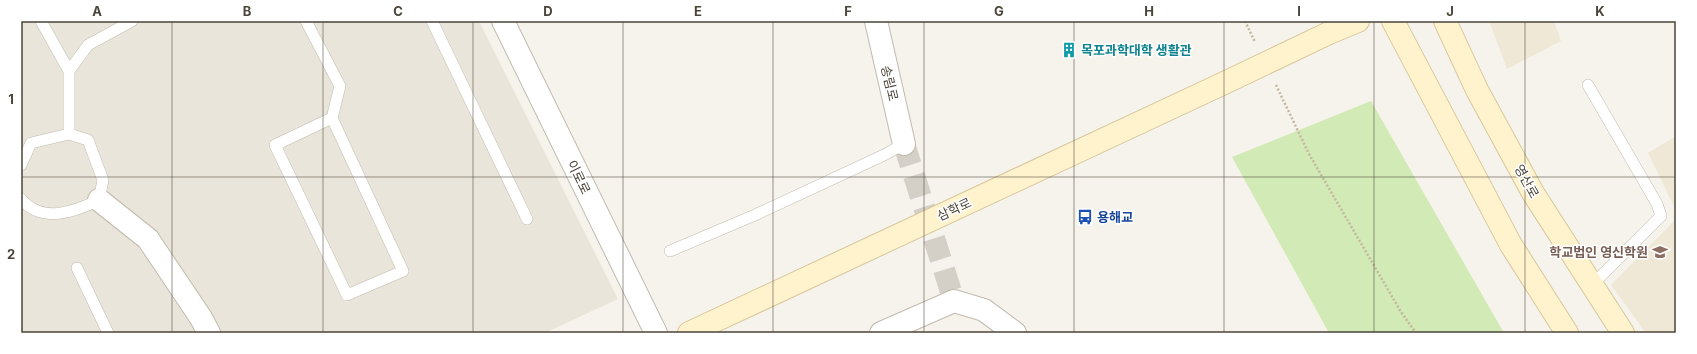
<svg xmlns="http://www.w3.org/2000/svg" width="1697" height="354" viewBox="0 0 1697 354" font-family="Inter,'Noto Sans KR',sans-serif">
<rect width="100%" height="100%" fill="#f6f3ec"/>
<path fill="#eae5da" d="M21 21H479L618 299 545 333H21Z"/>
<path fill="#efe8d6" d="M1489 21H1554L1561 41 1507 69Z
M1676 136V211L1648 153Z
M1676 219V333H1646L1611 285Z"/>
<path fill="#d2eab5" d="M1371 101 1504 333H1329L1232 157Z"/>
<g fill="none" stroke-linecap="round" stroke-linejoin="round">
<path stroke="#d4d0c8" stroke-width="22" stroke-dasharray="22 11" stroke-linecap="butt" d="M904 144 954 301"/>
<defs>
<path id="lane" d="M41 21 69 71V134
M306 21 340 86 332 118 403 271 347 295 275 145 332 118
M432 21 527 219
M69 71 88 45 132 21
M1588 85 1657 204 1661 216 1592 285
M21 165 31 143 69 134 88 140 103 180 99 200C74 212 42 224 21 199
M670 251 755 215 884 155 904 144
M77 268 108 333"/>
<path id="street" d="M503 21 656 333
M876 21 904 144
M99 200 148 239 201 318 209 333
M881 333 954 301 984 310 1015 333"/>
<path id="secondary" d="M1393 21 1511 245 1567 333
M1445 21 1477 90 1533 193 1623 333
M1329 33 1358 21
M689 333 1220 85"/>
</defs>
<use href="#lane" stroke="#c2bbae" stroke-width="12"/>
<use href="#street" stroke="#c2bbae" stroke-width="24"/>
<use href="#secondary" stroke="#d6c79b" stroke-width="24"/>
<path stroke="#c4b79f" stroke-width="2.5" stroke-dasharray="2 2" stroke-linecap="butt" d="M1245 21 1255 42
M1276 85 1309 154 1401 312 1416 333"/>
<use href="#lane" stroke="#fff" stroke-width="11"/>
<use href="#street" stroke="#fff" stroke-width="22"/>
<use href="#secondary" stroke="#fff3cd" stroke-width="22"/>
<defs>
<path id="secondary-bridge" d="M1220 85 1329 33"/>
</defs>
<use href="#secondary-bridge" stroke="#d6c79b" stroke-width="24" stroke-linecap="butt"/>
<use href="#secondary-bridge" stroke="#fff3cd" stroke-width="22"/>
</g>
<path fill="none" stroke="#4b4439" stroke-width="1" stroke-opacity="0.55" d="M172 21V333M323 21V333M473 21V333M623 21V333M773 21V333M924 21V333M1074 21V333M1224 21V333M1374 21V333M1525 21V333M21 177H1676"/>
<defs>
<symbol id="building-bare" viewBox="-9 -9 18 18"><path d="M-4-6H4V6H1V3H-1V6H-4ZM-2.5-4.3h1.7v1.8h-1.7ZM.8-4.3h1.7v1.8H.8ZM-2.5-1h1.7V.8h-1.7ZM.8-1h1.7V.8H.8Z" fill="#0f9aa8" stroke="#fff" stroke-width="2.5" paint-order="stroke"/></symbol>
<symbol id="bus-bare" viewBox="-9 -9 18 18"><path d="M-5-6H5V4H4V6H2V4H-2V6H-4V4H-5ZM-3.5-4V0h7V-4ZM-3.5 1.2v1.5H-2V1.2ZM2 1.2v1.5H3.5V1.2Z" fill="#1a4fb4" stroke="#fff" stroke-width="2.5" paint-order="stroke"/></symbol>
<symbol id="school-bare" viewBox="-9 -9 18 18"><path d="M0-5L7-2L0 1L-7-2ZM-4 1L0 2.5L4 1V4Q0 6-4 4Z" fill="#8d6e63" stroke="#fff" stroke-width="2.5" paint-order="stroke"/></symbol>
</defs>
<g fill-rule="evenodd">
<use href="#building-bare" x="1058" y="39" width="22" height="22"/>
<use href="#bus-bare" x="1074" y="206" width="22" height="22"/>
<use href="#school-bare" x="1649" y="241" width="22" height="22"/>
</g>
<g text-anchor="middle" stroke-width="3" stroke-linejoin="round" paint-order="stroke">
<g font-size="13" font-weight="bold" fill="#0d838f" stroke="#fff" text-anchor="start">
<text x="1081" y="55">목포과학대학 생활관</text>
</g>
<g font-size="13" fill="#4b4439" stroke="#fff">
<text transform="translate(890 83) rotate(77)" y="5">송림로</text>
<text transform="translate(579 177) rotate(64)" y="5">이로로</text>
<text transform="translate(1527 181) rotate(61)" y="5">영산로</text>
<text transform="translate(954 209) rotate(-25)" y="5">삼학로</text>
</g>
<g font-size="13" font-weight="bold" fill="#164399" stroke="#fff" text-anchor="start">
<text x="1097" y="222">용해교</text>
</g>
<g font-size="13" font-weight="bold" fill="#785e54" stroke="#fff" text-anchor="end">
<text x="1648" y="257">학교법인 영신학원</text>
</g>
</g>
<rect width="1697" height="354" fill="none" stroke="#ffffff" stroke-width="44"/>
<rect x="22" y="22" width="1653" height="310" fill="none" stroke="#4b4439" stroke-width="1.5"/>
<g font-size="13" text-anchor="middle" font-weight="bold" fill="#4b4439">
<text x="97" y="16">A</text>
<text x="247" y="16">B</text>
<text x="398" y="16">C</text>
<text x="548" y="16">D</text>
<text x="698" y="16">E</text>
<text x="848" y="16">F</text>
<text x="999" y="16">G</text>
<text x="1149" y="16">H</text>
<text x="1299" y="16">I</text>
<text x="1450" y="16">J</text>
<text x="1600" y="16">K</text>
<text x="11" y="104">1</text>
<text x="11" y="259">2</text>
</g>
</svg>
